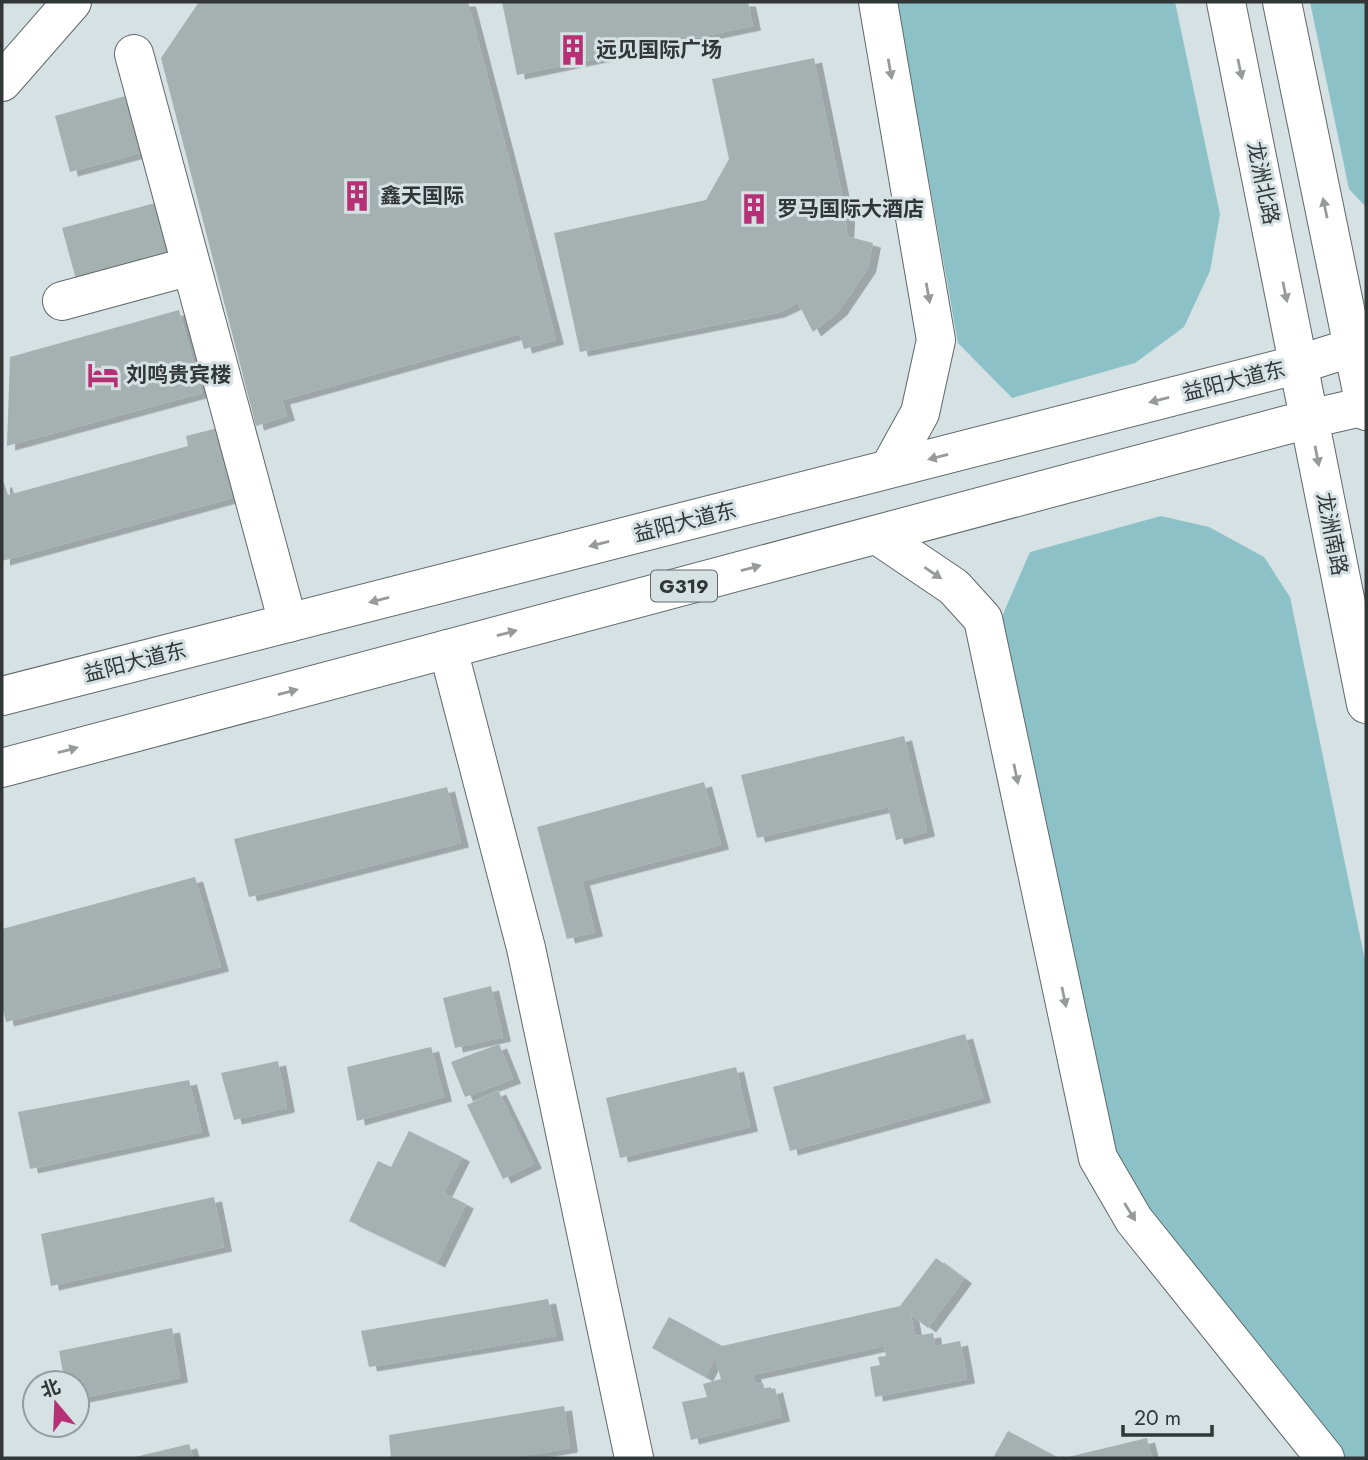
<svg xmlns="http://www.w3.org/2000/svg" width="1368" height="1460" viewBox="0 0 1368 1460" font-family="Jost,'Noto Sans SC',sans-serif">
<defs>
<filter id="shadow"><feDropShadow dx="8" dy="4.5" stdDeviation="0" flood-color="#0004"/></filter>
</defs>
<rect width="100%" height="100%" fill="#d6e1e3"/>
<path fill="#8cc2c7" d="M897 2H1175L1220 214 1210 271 1184 327 1135 363 1012 398 958 343Z
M1310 2H1366V207L1349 189Z
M1161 516 1209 527 1264 557 1290 597 1366 965V1458H1338L1146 1218 1122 1170 1108 1123 1000 621 1030 552Z"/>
<path fill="#a5b0b1" filter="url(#shadow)" d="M199 2H468L556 340 524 349 520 334 282 400 287 416 256 426 161 58Z
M502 2H748L753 26 517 75Z
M814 58 847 219 846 236 873 243 868 268 839 311 813 332 798 303 777 313 580 352 554 233 706 200 729 159 712 79Z
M129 95 144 152 70 172 55 116Z
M159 202 174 256 77 283 62 228Z
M179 310 202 393 7 446 10 357Z
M218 428 236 497 2 561V483H4L8 495 188 446 186 436Z
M904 736 927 832 896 840 888 807 757 838 741 775Z
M704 782 721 845 582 881 595 932 567 939 537 827Z
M447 787 461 843 249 897 234 839Z
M195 877 221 967 6 1022 2 1005V929Z
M491 986 503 1037 455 1048 443 998Z
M965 1034 983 1098 790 1151 773 1087Z
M499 1044 513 1079 465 1097 451 1062Z
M431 1047 444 1097 357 1121 347 1067Z
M278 1061 287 1108 234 1120 221 1073Z
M736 1067 750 1127 620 1158 606 1098Z
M189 1080 202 1132 30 1169 18 1112Z
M498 1090 534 1164 503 1179 467 1105Z
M409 1131 462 1157 444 1193 466 1204 437 1263 349 1221 378 1161 391 1167Z
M214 1197 224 1247 51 1286 41 1234Z
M936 1258 964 1279 928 1328 911 1315 915 1336 933 1333 935 1346 960 1341 967 1379 875 1397 870 1367 880 1365 878 1357 886 1356 884 1346 753 1375 756 1384 763 1383 765 1391 775 1388 782 1417 691 1440 682 1402 707 1397 703 1384 721 1379 715 1358 705 1377 652 1348 669 1317 722 1346 900 1306Z
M548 1299 556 1336 369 1367 361 1331Z
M172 1328 180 1378 77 1399V1383H65L59 1351Z
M564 1406 570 1448 512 1458H391L389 1435Z
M1008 1431 1059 1458H993Z
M1147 1438 1152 1458H1068V1457Z
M189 1444 193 1458H135V1457Z"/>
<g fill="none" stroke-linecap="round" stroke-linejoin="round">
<defs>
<path id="minor" d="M134 54 288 623
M2 82 72 2
M62 301 191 266
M448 649 526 948 634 1458"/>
<path id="major" d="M878 2 936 340 920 413 889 469
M1226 2 1366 704
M1282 2 1366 411
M877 535 954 587 983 619 1098 1158 1134 1220 1325 1458
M2 696 1300 364 1366 343
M2 768 1309 419 1366 406"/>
</defs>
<use href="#minor" stroke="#5e696a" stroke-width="40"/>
<use href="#major" stroke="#5e696a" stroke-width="40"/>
<use href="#minor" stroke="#fff" stroke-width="38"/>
<use href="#major" stroke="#fff" stroke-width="38"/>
</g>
<defs><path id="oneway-solid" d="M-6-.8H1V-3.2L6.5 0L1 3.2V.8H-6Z" transform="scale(1.75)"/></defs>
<g fill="#989a9a">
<use href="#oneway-solid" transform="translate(890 69) rotate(80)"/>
<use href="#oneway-solid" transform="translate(1240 69) rotate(78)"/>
<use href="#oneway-solid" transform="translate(1325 208) rotate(-102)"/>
<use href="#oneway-solid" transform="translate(1285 292) rotate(78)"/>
<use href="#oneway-solid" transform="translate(928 293) rotate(80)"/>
<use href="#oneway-solid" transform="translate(1159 400) rotate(166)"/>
<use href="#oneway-solid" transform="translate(1317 456) rotate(79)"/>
<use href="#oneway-solid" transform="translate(938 457) rotate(166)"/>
<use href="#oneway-solid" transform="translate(599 544) rotate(166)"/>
<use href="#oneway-solid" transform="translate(751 568) rotate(-15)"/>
<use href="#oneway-solid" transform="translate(933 573) rotate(34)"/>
<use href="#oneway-solid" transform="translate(379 600) rotate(166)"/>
<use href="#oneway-solid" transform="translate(507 633) rotate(-15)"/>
<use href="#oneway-solid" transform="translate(288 692) rotate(-15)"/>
<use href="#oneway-solid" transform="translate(68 750) rotate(-15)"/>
<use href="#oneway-solid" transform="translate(1016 774) rotate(78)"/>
<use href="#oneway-solid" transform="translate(1064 997) rotate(78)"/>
<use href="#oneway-solid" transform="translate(1130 1212) rotate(58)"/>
</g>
<defs>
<symbol id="building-bare" viewBox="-9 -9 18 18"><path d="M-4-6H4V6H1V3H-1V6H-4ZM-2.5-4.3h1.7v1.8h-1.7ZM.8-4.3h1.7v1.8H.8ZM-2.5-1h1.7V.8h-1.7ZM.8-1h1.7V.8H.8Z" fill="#b53075" stroke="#d6e1e3" stroke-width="2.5" paint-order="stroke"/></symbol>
<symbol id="hotel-bare" viewBox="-9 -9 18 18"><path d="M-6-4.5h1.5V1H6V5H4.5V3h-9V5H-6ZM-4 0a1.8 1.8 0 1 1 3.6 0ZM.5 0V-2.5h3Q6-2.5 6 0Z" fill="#b53075" stroke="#d6e1e3" stroke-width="2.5" paint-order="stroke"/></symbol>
</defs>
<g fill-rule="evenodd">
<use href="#building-bare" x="551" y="28" width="44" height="44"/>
<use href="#building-bare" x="335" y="174" width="44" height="44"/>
<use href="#building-bare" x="732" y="187" width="44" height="44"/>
<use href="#hotel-bare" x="81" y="353" width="44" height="44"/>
</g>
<g text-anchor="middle" stroke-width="6" stroke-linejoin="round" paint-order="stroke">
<rect fill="#d6e1e3" stroke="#62696a" stroke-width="2" x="651" y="570.5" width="66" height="31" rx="5"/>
<g font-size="19" font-weight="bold" fill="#313636">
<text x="684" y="593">G319</text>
</g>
<g font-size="21" font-weight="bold" fill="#313636" stroke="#d6e1e3" text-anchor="start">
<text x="596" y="57">远见国际广场</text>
<text x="380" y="203">鑫天国际</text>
<text x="777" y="216">罗马国际大酒店</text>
<text x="126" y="382">刘鸣贵宾楼</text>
</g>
<g font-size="21" fill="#313636" stroke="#d6e1e3">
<text transform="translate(1263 183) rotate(78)" y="7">龙洲北路</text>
<text transform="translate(1234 381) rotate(-14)" y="7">益阳大道东</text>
<text transform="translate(685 522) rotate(-14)" y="7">益阳大道东</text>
<text transform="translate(1332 534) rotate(79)" y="7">龙洲南路</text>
<text transform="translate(135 662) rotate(-14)" y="7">益阳大道东</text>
</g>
</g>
<rect width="1368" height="1460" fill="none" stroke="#313636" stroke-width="7"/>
<g transform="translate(56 1404) rotate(341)"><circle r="33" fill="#d6e1e3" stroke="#949d9e" stroke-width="2"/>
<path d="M0-5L12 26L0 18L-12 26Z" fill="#b53075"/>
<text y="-10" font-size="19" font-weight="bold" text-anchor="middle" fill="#313636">北</text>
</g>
<path d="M1123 1425v10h89v-10" fill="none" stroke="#313636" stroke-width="3.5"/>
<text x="1134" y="1425" font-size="21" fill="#313636" stroke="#d6e1e3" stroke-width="5" paint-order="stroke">20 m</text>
</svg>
